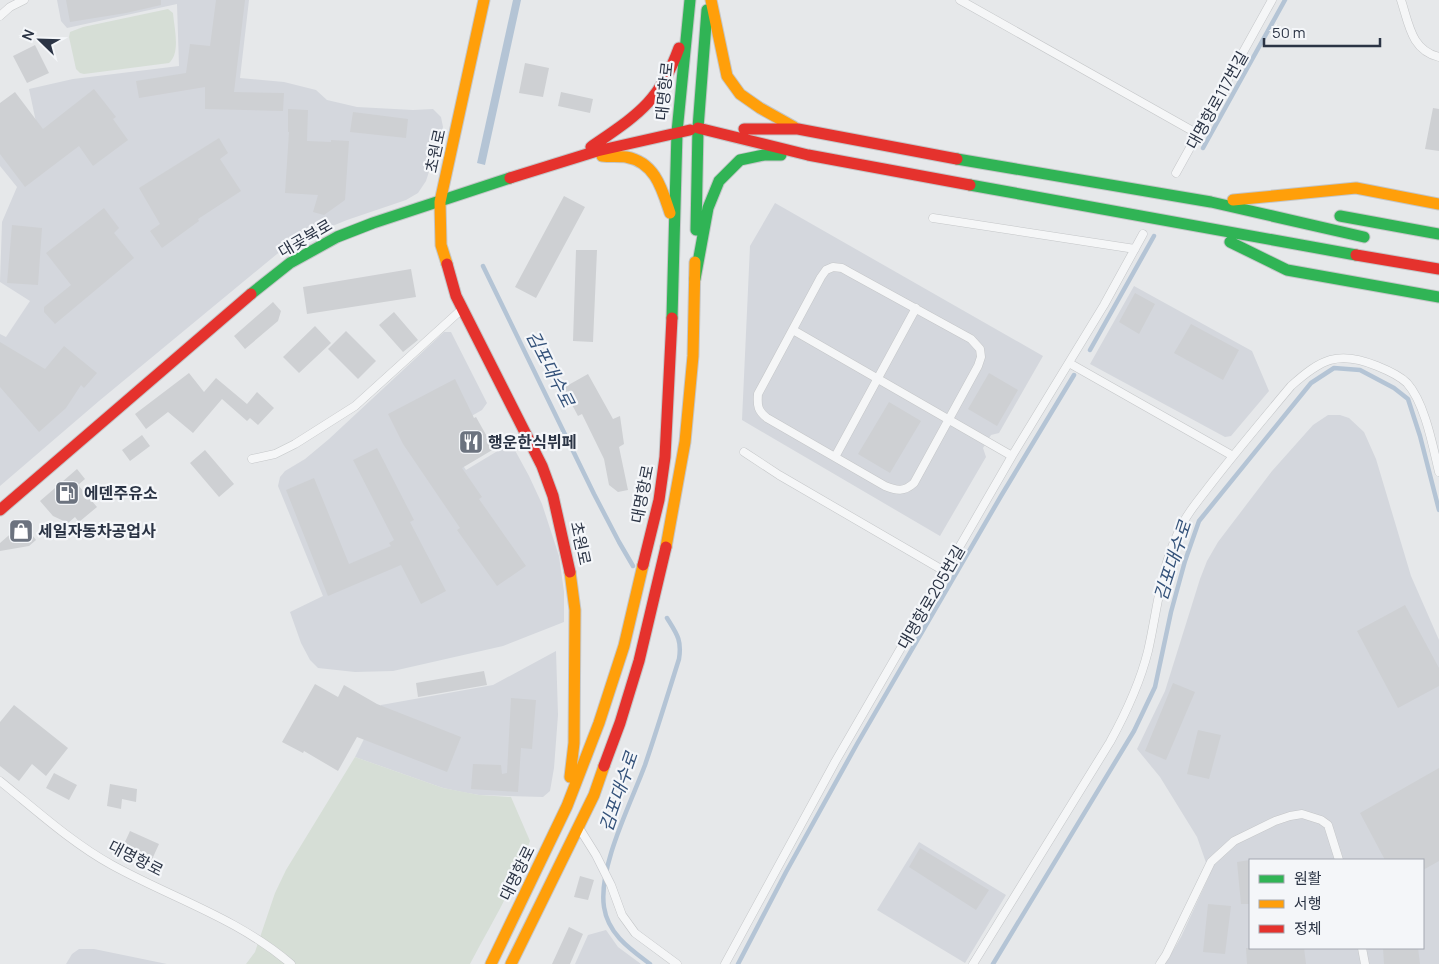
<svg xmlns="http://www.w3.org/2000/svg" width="1439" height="964" viewBox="0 0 1439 964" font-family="Manrope,'Noto Sans KR',sans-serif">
<rect width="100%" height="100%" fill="#e6e8ea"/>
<path fill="#d4d7dd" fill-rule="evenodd" d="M57 0H249L240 78 284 82 316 90 327 100 357 107 413 110 433 109 441 117 443 127 426 181 418 193 406 200 347 220 308 236 277 254 99 401 0 486V334L6 337 30 301 0 282 2 222 17 187 0 166V149L36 122 29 89 73 79 179 66 177 4 67 28 61 21Z
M775 203 1043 356 999 433 991 435 983 448 986 457 940 536 742 420 750 246Z
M1134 286 1252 351 1269 391 1231 436 1225 437 1090 364Z
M444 332H451L487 403 482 410 442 433 466 470 511 443 529 476 542 504 559 556 564 592V622L503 646 393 671 355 672 318 668 310 660 301 643 290 612 323 596 278 486 280 477 285 471 305 459 329 439Z
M1328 415H1340L1349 418 1364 432 1376 459 1411 576 1439 640V964H1165L1181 937 1210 874 1197 837 1160 777 1137 749 1165 691 1200 579 1207 561 1218 542 1272 471 1313 425ZM1250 860H1423V948H1250Z
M556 651 558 715 554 768 550 791 543 797 479 795 462 792 443 788 355 757 381 705 493 685Z
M919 842 1006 895 965 963 877 910Z
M606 930 618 947 641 964H575L588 935Z
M79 949H94L167 964H66L72 954Z"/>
<path fill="#d6ded6" d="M168 9 173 13C174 27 181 53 169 63L84 74 80 73 76 69 69 37 70 32 83 27Z
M355 757 443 788 479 795 511 797 530 841C516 884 491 924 470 964H246L255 952 275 893 286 870Z"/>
<path fill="#b4c4d5" d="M513 0H521L485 165 477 163Z"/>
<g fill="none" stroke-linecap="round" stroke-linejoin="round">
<path stroke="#b4c4d5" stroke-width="4.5" d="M1203 148 1285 0
M483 266 594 494 619 542 633 566
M1090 350 1154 236
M650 964C630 949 608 934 604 907 598 867 631 803 645 765 657 730 668 694 679 659 682 640 677 634 667 618
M738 964 786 872 857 744 1001 496 1074 375
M993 964 1134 731 1155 687 1171 612 1185 561 1199 521 1311 383 1334 368 1360 370 1394 388 1408 399 1420 436 1439 510"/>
</g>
<path fill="#ced0d3" d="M66 0H161V5L126 13 70 22Z
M216 0H245L234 92 284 93 283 111 205 109V87L139 98 136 81 186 73 190 44 210 46Z
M35 45 49 73 27 83 13 56Z
M525 63 549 68 543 97 519 93Z
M94 89 116 117 113 119 128 140 93 166 79 146 25 187 0 154V103L15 92 43 129Z
M561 92 593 99 590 113 558 106Z
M1433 108 1439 109V151L1425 149Z
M288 109 308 110 307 141 331 142V140L349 141 345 200 324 215 313 212 318 195 285 193 289 132H288Z
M353 112 408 119 406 138 350 132Z
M219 138 228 153 220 159 241 191 198 219 199 221 162 248 150 231 160 224 139 188Z
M564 196 585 207 536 298 515 287Z
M104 208 119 228 114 233 134 258 55 324 44 312V307L71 285 46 253Z
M12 225 42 228 38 285 7 283Z
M576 250H597L593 342 573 341Z
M411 269 416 297 307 314 303 287Z
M1135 293 1155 304 1139 334 1119 322Z
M273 302 281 311 278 321 245 349 234 336Z
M394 312 418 340 403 352 379 325Z
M1191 324 1239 350 1223 380 1174 353Z
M315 326 331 343 299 373 283 357Z
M346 331 376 361 358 379 328 349Z
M0 342 45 369 64 346 97 373 84 388 81 385 66 408 39 432 0 387Z
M189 373 204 392 216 378 247 404 257 392 274 408 258 425 250 418 247 421 222 399 193 433 168 412 146 429 135 414Z
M989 373 1018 390 997 426 968 409Z
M588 374 613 419 620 416 624 444 619 447 628 490 618 492 609 485 604 459 582 414 578 416 563 388Z
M455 379 474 418 476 417 494 449 462 468 482 497 479 499 526 566 497 586 457 530 460 528 403 444 388 414Z
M889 402 921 421 890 473 858 454Z
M142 435 150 446 130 461 122 450Z
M377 448 414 520 410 522 446 591 421 604 401 565 328 596 286 490 314 478 349 564 391 546 389 543 394 540 353 460Z
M205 450 234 484 219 497 190 463Z
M77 469 85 479 78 485 97 507 79 522 75 517 68 523 53 516 40 501Z
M23 523 36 540 29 546 0 551V543Z
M1405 605 1439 668V686L1398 708 1357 631Z
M484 671 487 685 418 697 416 683Z
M1173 683 1195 692 1166 760 1145 751Z
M315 684 338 697 344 685 377 704 461 737 447 772 357 737 338 771 304 751 303 753 282 742Z
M511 698 536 700 532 749 521 748 518 792 471 789 473 764 501 765 502 774 507 773Z
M14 705 68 748 46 776 32 764 19 781 0 766V722Z
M1198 730 1221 735 1209 779 1187 774Z
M1439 768V861L1423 870V860H1385L1360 813Z
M54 773 77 785 69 800 46 788Z
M110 784 137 789 136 802 122 799 121 809 107 806Z
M130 831 159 844 149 866 120 853Z
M920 848 989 890 976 910 909 867Z
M1250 860V904H1241L1237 862Z
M580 876 594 880 588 900 574 897Z
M1208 904 1231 906 1225 954 1203 952Z
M569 927 583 934 570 964H552Z
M1246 948H1304L1306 964H1247Z
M1383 948H1418L1420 964H1384Z"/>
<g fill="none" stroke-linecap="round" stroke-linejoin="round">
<defs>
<path id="lane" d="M960 0 1198 134
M1401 0C1409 24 1411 50 1439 57
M0 16 10 7 24 0
M1176 173 1272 0
M933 218 1135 249
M833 267 842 268 849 272 971 339 980 349 981 357 978 366 914 483C904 492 897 491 885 486L767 418C758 411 757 406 758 394L821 277 826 270Z
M793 330 1012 456
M1069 363 1233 456
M744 452 779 475 946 572
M835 457 916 308
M252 459 275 454 295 444 355 406 461 310
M0 781C36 810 72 843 112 865 174 899 237 918 291 964
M581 831 596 855 611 885 622 915 635 933 677 964
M1362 948 1365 964
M725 964 835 762 1012 456 1104 305 1143 234
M973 964 1110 742C1126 713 1140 683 1148 651 1157 612 1160 571 1178 533 1186 514 1201 497 1214 480 1239 448 1265 417 1291 386 1321 359 1338 350 1377 366 1387 370 1399 375 1407 383 1425 403 1433 447 1439 472
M1160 964 1166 955 1211 862 1234 841 1275 821 1290 816 1302 814 1321 820 1328 825 1339 860"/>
<path id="fast" d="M957 159 1211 202 1364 237
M970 185 1356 255
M1340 216 1439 234
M696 230 698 128 707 10
M1230 242 1287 270 1439 297
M695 279 708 208 719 181 740 160 764 155H781
M251 294 290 263 337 237 373 223 510 178
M672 318 677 132 690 0"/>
<path id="slow" d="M711 0 727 76 740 94 760 108 794 127
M602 156C610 157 618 156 626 157 655 162 662 189 670 213
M1233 200 1356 188 1439 204
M447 264 441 245 440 202 484 0
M666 547 685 442 693 356 695 262
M570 572 575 610 574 743 570 777
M491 964 567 806 599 723 624 646 643 565
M511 964 594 795 604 766"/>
<path id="jam" d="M698 128 808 155 970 185
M744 129H798L957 159
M591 147C637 115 659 103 679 48
M510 178 597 151 690 130
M1356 255 1439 269
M447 264 456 296 542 466 553 496 570 572
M0 510 251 294
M643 565 659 500 665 457 672 318
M604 766 620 723 639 661 666 547"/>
</defs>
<use href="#lane" stroke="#c4c6c8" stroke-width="9"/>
<use href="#fast" stroke="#c4c6c8" stroke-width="13"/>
<use href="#slow" stroke="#c4c6c8" stroke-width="13"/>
<use href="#jam" stroke="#c4c6c8" stroke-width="13"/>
<use href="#lane" stroke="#f5f6f7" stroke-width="8"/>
<use href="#fast" stroke="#30b455" stroke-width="11"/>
<use href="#slow" stroke="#ff9f0a" stroke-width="11"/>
<use href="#jam" stroke="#e5322d" stroke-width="11"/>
</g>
<defs>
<symbol id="restaurant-square" viewBox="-11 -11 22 22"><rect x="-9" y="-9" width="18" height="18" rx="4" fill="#6c737f" stroke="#f4f6f9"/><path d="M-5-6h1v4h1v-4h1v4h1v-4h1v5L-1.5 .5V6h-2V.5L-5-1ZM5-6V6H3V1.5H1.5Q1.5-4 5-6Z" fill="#fff"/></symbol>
<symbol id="fuel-square" viewBox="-11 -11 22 22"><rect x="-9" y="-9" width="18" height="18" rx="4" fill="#6c737f" stroke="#f4f6f9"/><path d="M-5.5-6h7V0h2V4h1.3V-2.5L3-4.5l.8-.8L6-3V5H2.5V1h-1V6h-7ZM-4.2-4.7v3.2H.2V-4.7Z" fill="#fff"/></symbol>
<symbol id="shop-square" viewBox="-11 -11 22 22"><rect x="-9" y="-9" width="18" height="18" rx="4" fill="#6c737f" stroke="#f4f6f9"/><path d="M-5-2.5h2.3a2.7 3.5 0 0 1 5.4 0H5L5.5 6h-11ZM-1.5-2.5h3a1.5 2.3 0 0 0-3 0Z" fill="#fff"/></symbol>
</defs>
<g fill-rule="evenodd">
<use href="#restaurant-square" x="457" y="428" width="28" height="28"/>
<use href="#fuel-square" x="53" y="479" width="28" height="28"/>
<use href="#shop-square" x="7" y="517" width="28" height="28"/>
</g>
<g text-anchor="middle" stroke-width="4.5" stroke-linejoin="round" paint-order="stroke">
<g font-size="16" fill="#2b3445" stroke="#f4f6f9">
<text transform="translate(664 91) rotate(-84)" y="6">대명항로</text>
<text transform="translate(1217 100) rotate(-61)" y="6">대명항로117번길</text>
<text transform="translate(435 151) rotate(-78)" y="6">초원로</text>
<text transform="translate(305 238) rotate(-30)" y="6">대곶북로</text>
<text transform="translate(642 494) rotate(-79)" y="6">대명항로</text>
<text transform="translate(581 543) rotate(78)" y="6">초원로</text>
<text transform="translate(931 597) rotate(-60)" y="6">대명항로205번길</text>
<text transform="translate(136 858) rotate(27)" y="6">대명항로</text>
<text transform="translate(517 873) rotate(-64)" y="6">대명항로</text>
</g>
<g font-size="16" font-weight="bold" fill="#2b3445" stroke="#f4f6f9" text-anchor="start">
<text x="488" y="448">행운한식뷔페</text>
<text x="84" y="499">에덴주유소</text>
<text x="38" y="537">세일자동차공업사</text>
</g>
<g font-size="18" font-style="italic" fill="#34527a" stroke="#f4f6f9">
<text transform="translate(550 369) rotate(63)" y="6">김포대수로</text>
<text transform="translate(1173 561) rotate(-72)" y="6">김포대수로</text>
<text transform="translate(619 792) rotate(-71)" y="6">김포대수로</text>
</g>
</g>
<rect x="1249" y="859" width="175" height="90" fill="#f4f6f9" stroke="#a4a8b1"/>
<rect x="1259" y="875" width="25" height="8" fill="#30b455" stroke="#a4a8b1"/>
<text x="1294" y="884" font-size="15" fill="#2b3445">원활</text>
<rect x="1259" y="900" width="25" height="8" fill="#ff9f0a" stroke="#a4a8b1"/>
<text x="1294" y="909" font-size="15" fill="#2b3445">서행</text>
<rect x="1259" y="925" width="25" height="8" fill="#e5322d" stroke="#a4a8b1"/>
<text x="1294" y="934" font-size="15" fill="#2b3445">정체</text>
<g transform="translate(40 40) rotate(293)" stroke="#f4f6f9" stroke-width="4" paint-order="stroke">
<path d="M0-4L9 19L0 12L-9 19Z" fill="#2b3445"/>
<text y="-8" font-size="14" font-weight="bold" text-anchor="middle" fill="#2b3445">N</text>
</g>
<path d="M1264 38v8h116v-8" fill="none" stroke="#2b3445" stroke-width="2.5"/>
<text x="1272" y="38" font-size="15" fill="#2b3445" stroke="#f4f6f9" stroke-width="4" paint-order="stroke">50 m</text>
</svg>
